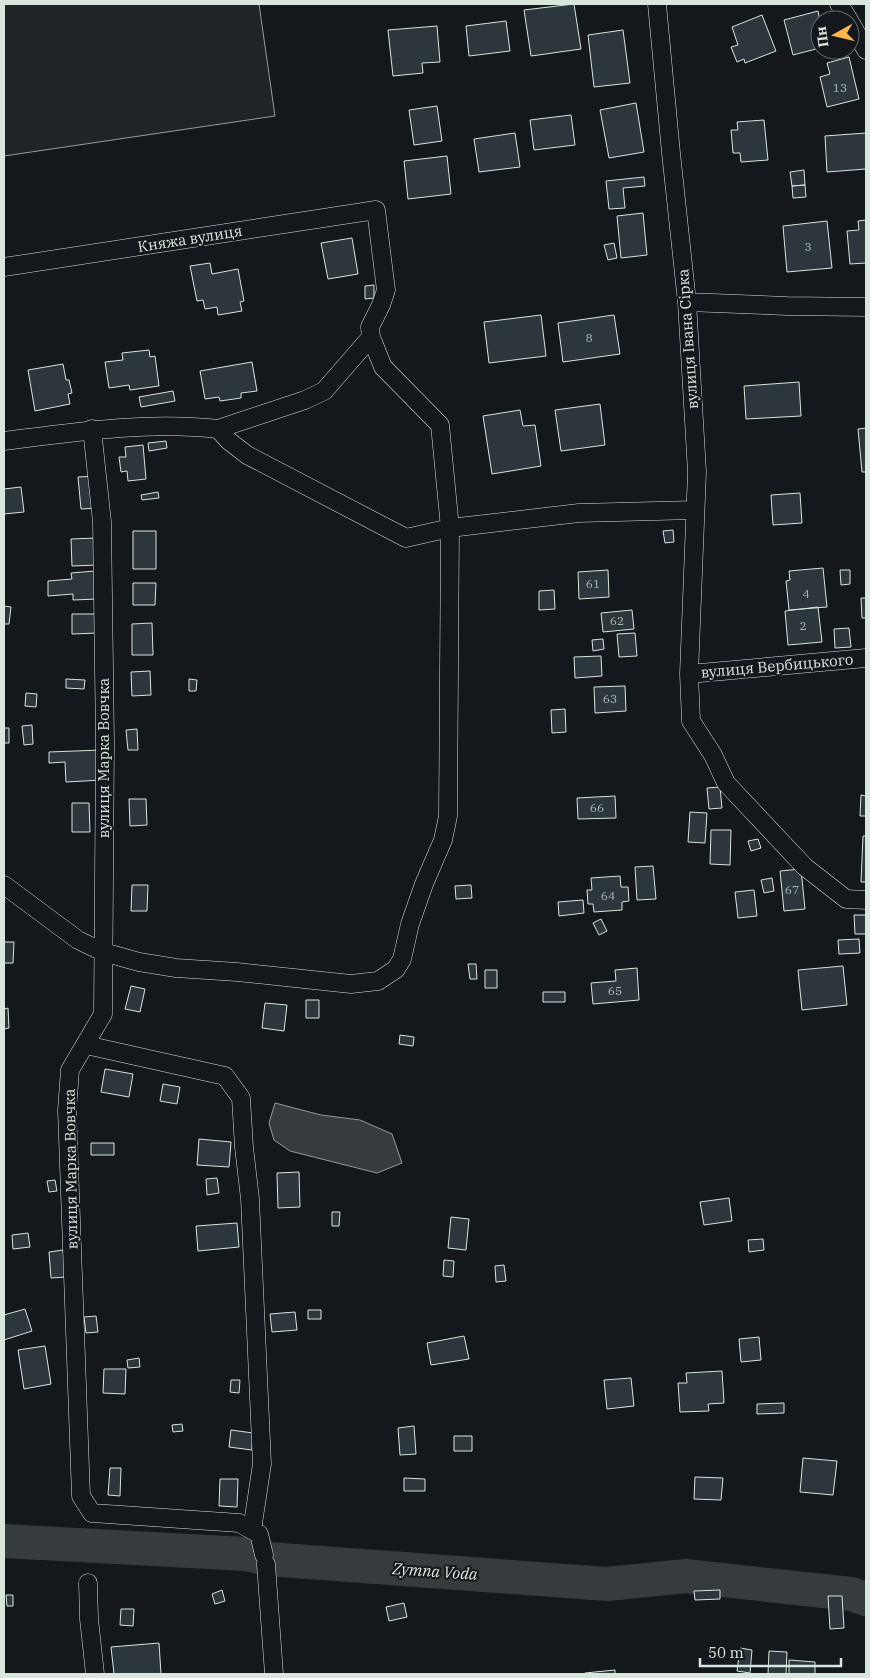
<svg xmlns="http://www.w3.org/2000/svg" width="870" height="1678" viewBox="0 0 870 1678" font-family="'IBM Plex Serif',serif">
<rect width="100%" height="100%" fill="#14181c"/>
<path fill="#202428" stroke="#939e99" d="M4 4H259L275 116 4 156Z"/>
<path fill="#363b3e" stroke="#939e99" d="M275 1103 321 1115 360 1120 392 1134 402 1163 377 1173 290 1151 274 1140 269 1123Z"/>
<g fill="none" stroke-linecap="round" stroke-linejoin="round">
<path stroke="#363b3e" stroke-width="34" d="M4 1541 245 1554 268 1559 607 1584 686 1576 851 1594 866 1599"/>
</g>
<path fill="#2c363c" stroke="#d8e6dc" d="M574 4 581 49 531 56 524 10Z
M818 11 820 21V48L793 55 784 20Z
M762 15 776 51 745 63 744 59 737 62 731 47 738 45 732 27Z
M506 21 510 51 469 56 466 26Z
M437 26 440 62 422 63 423 73 393 76 388 30Z
M623 30 630 83 594 87 588 35Z
M849 57 859 99 827 107 820 77 830 74 827 63Z
M636 103 644 152 609 158 600 110Z
M437 106 442 141 414 145 409 110Z
M571 115 575 145 534 150 530 120Z
M764 120 768 160 741 162 740 153H733L731 130H738L737 122Z
M515 133 520 167 479 172 474 139Z
M866 133V169L827 172 825 136Z
M447 156 451 194 408 199 404 161Z
M804 170 805 185 792 186 790 172Z
M644 177 645 186 623 188 625 208 609 209 606 181Z
M805 185 806 197 793 198 792 186Z
M643 213 647 255 621 258 617 216Z
M866 220V263L850 264 847 231 859 230 858 221Z
M827 221 832 268 787 272 783 226Z
M352 238 358 274 328 279 321 243Z
M614 243 617 258 608 260 604 245Z
M210 263 212 274 238 269 244 301 240 302 242 311 218 315 217 307 205 309 203 300 197 301 190 266Z
M374 285V298L365 299V286Z
M541 315 546 356 489 363 484 322Z
M614 315 620 354 563 362 558 323Z
M149 350 150 357 155 356 159 386 130 390 129 385 109 388 105 362 123 360 122 353Z
M252 362 257 391 241 393V398L220 401 219 397 205 399 200 371Z
M63 364 66 380H69L72 393 68 394 70 404 35 411 28 370Z
M799 382 801 416 746 419 744 386Z
M173 391 175 401 141 407 139 397Z
M600 404 605 445 561 451 555 410Z
M520 410 523 426 535 425 541 466 492 474 483 416Z
M866 428V472H862L858 429Z
M166 441 167 448 149 451 148 443Z
M143 445 146 479 128 481 127 471 121 472 119 457H126L125 447Z
M96 476 98 508 81 509 78 477Z
M21 487 24 512 4 514V489Z
M158 492 159 498 142 500 141 495Z
M800 493 802 523 773 525 771 495Z
M673 530 674 542 665 543 663 531Z
M133 531H156V569H133Z
M96 538 98 565 72 566 71 539Z
M823 568 827 607 789 610 786 581 790 580 789 571Z
M608 570 609 597 579 599 578 572Z
M840 570H850V584L841 585Z
M95 571 97 599 73 600V594L48 596V581L72 579 71 573Z
M133 583H156L155 605H133Z
M554 590 555 609 539 610V591Z
M861 598H866V618H862Z
M4 606 11 607 9 624H4Z
M818 607 822 642 788 645 785 611Z
M632 610 634 629 603 632 601 613Z
M72 614H96L97 633 72 634Z
M152 623 153 655H132V624Z
M849 628 851 647 835 648 834 629Z
M635 633 637 656 619 657 617 634Z
M603 639 604 649 593 651 592 640Z
M601 656 602 676 575 678 574 657Z
M150 671 151 695 132 696 131 672Z
M66 679 85 680 84 689 66 688Z
M189 679 197 680 196 691H189Z
M625 686 626 711 595 713 594 687Z
M26 693 37 694 36 707 25 706Z
M565 709 566 732 552 733 551 710Z
M32 725 33 744 24 745 22 726Z
M4 728H9V743H4Z
M137 729 138 750H128L126 730Z
M101 750 102 780 66 782 65 762 49 763V752Z
M720 787 722 808 709 809 707 788Z
M861 795 866 796V816H860Z
M615 796 616 818 578 819 577 798Z
M129 799H146L147 825 130 826Z
M72 803H89L90 832H72Z
M690 812 707 813 705 843 688 842Z
M711 830H731L730 865 710 864Z
M863 836H866V882H861Z
M758 839 761 848 751 851 748 841Z
M653 866 656 899 637 900 635 867Z
M801 869 805 909 784 911 780 871Z
M620 876 621 887H628L629 901 622 902V910L594 912 593 904H588L587 890H592L591 878Z
M772 878 774 891 764 893 761 880Z
M132 885H148L147 911H131Z
M471 885 472 898 456 899 455 886Z
M754 890 757 916 738 918 735 892Z
M583 900 584 913 559 916 558 902Z
M854 915H866V934H855Z
M601 919 607 931 599 935 593 923Z
M859 939 860 953 839 954 838 940Z
M4 942H14L13 963H4Z
M468 964H476L477 979H470Z
M843 966 847 1005 802 1010 798 970Z
M637 968 639 1000 593 1004 591 983 616 981 615 970Z
M485 970H497V988H485Z
M131 986 145 989 140 1012 125 1009Z
M543 992H565V1002H543Z
M306 1000H319V1018H306Z
M265 1003 287 1005 284 1031 262 1028Z
M8 1008 9 1028 4 1029V1009Z
M400 1035 414 1037 413 1046 399 1044Z
M105 1069 133 1074 129 1097 101 1092Z
M163 1084 180 1087 177 1104 160 1101Z
M199 1139 231 1142 229 1167 197 1165Z
M91 1143H114V1155H91Z
M299 1172 300 1207 278 1208 277 1173Z
M217 1178 219 1193 207 1195 206 1179Z
M55 1180 57 1191 49 1192 47 1181Z
M729 1198 732 1221 704 1225 700 1202Z
M332 1212H340L339 1226H332Z
M451 1217 469 1219 466 1250 448 1248Z
M237 1223 239 1247 198 1251 196 1226Z
M28 1233 30 1247 13 1249 12 1235Z
M763 1239 764 1250 749 1252 748 1240Z
M63 1250 66 1277 51 1278 49 1252Z
M444 1260 454 1261 453 1277 443 1276Z
M504 1265 506 1281 496 1282 495 1266Z
M25 1309 32 1331 4 1340V1315Z
M308 1310H321V1319H308Z
M295 1312 297 1330 272 1332 270 1314Z
M96 1316 98 1332 86 1333 84 1317Z
M464 1336 469 1359 431 1365 427 1343Z
M759 1337 761 1360 741 1362 739 1339Z
M45 1346 51 1384 24 1389 18 1350Z
M139 1358 140 1367 128 1368 127 1360Z
M104 1369H126L125 1394 103 1393Z
M722 1371 724 1403 708 1404 709 1411 680 1412 678 1383H687L686 1373Z
M631 1378 634 1406 607 1409 604 1380Z
M231 1380H240L239 1393 230 1392Z
M784 1403V1413L757 1414V1404Z
M182 1424 183 1431 173 1432 172 1425Z
M414 1426 416 1454 400 1455 398 1428Z
M231 1430 253 1433 252 1450 229 1447Z
M454 1436H472V1451H454Z
M803 1458 837 1461 833 1495 800 1492Z
M110 1468H121L120 1496 108 1495Z
M695 1477 723 1478 721 1500 694 1499Z
M404 1478 425 1479V1491H404Z
M220 1479H238L237 1507 219 1506Z
M222 1590 225 1601 215 1604 212 1594Z
M720 1590V1599L695 1600 694 1591Z
M6 1595H13V1606H7Z
M828 1596H842L844 1628 830 1629Z
M404 1603 407 1617 389 1621 386 1607Z
M121 1609H134L133 1626 120 1625Z
M159 1643 161 1674H114L111 1647Z
M740 1648 752 1650 750 1673 737 1671Z
M769 1651 787 1652 786 1674H768Z
M789 1660 815 1662V1674H789Z
M615 1670V1674H585V1673Z"/>
<g fill="none" stroke-linecap="round" stroke-linejoin="round">
<defs>
<path id="street" d="M657 4 671 153 687 302 697 472 689 674 691 721 713 755 726 783 805 867 846 899 866 900
M839 4 849 20
M850 22 866 50
M4 267 376 210 386 290 381 305 370 327 371 337 383 367 440 425 450 528 448 816 443 840 424 884 410 924 402 959 396 969 378 981 351 984 237 972 176 968 139 962 103 952 78 940 4 885
M687 302 787 306 866 307
M92 429 102 522 105 742 103 1014 70 1070 67 1110 81 1496 92 1513 239 1523 259 1534 264 1555
M218 429 305 400 324 391 371 337
M4 441C75 432 147 421 218 429L229 441 247 455 406 538 450 528 579 513 695 510
M689 674 866 658
M86 1045 225 1076 241 1098 244 1147 250 1199 262 1464 252 1530
M266 1564 274 1674
M88 1583 89 1619 95 1674"/>
</defs>
<use href="#street" stroke="#d8e6dc" stroke-width="19"/>
<use href="#street" stroke="#14181c" stroke-width="18"/>
</g>
<g text-anchor="middle" stroke-width="4" stroke-linejoin="round" paint-order="stroke">
<g font-size="12" fill="#adbab4">
<text x="840" y="92">13</text>
<text x="808" y="251">3</text>
<text x="589" y="342">8</text>
<text x="593" y="588">61</text>
<text x="806" y="598">4</text>
<text x="617" y="625">62</text>
<text x="803" y="630">2</text>
<text x="610" y="703">63</text>
<text x="597" y="812">66</text>
<text x="792" y="894">67</text>
<text x="608" y="900">64</text>
<text x="615" y="995">65</text>
</g>
<g font-size="15" fill="#d8e6dc" stroke="#14181c">
<text transform="translate(190 239) rotate(-9)" y="5">Княжа вулиця</text>
<text transform="translate(688 339) rotate(-94)" y="5">вулиця Івана Сірка</text>
<text transform="translate(777 666) rotate(-5)" y="5">вулиця Вербицького</text>
<text transform="translate(104 758) rotate(-90)" y="5">вулиця Марка Вовчка</text>
<text transform="translate(71 1169) rotate(-91)" y="5">вулиця Марка Вовчка</text>
</g>
<g font-size="16" font-style="italic" fill="#d8e6dc" stroke="#14181c">
<text transform="translate(435 1571) rotate(4)" y="6">Zymna Voda</text>
</g>
</g>
<rect width="870" height="1678" fill="none" stroke="#d8e6dc" stroke-width="10"/>
<g transform="translate(835 35) rotate(262)"><circle r="24" fill="#14181c" stroke="#626a69"/>
<path d="M0-4L9 19L0 12L-9 19Z" fill="#ffb74d"/>
<text y="-8" font-size="14" font-weight="bold" text-anchor="middle" fill="#d8e6dc">Пн</text>
</g>
<path d="M700 1658v8h141v-8" fill="none" stroke="#d8e6dc" stroke-width="2.5"/>
<text x="708" y="1658" font-size="15" fill="#d8e6dc" stroke="#14181c" stroke-width="4" paint-order="stroke">50 m</text>
</svg>
